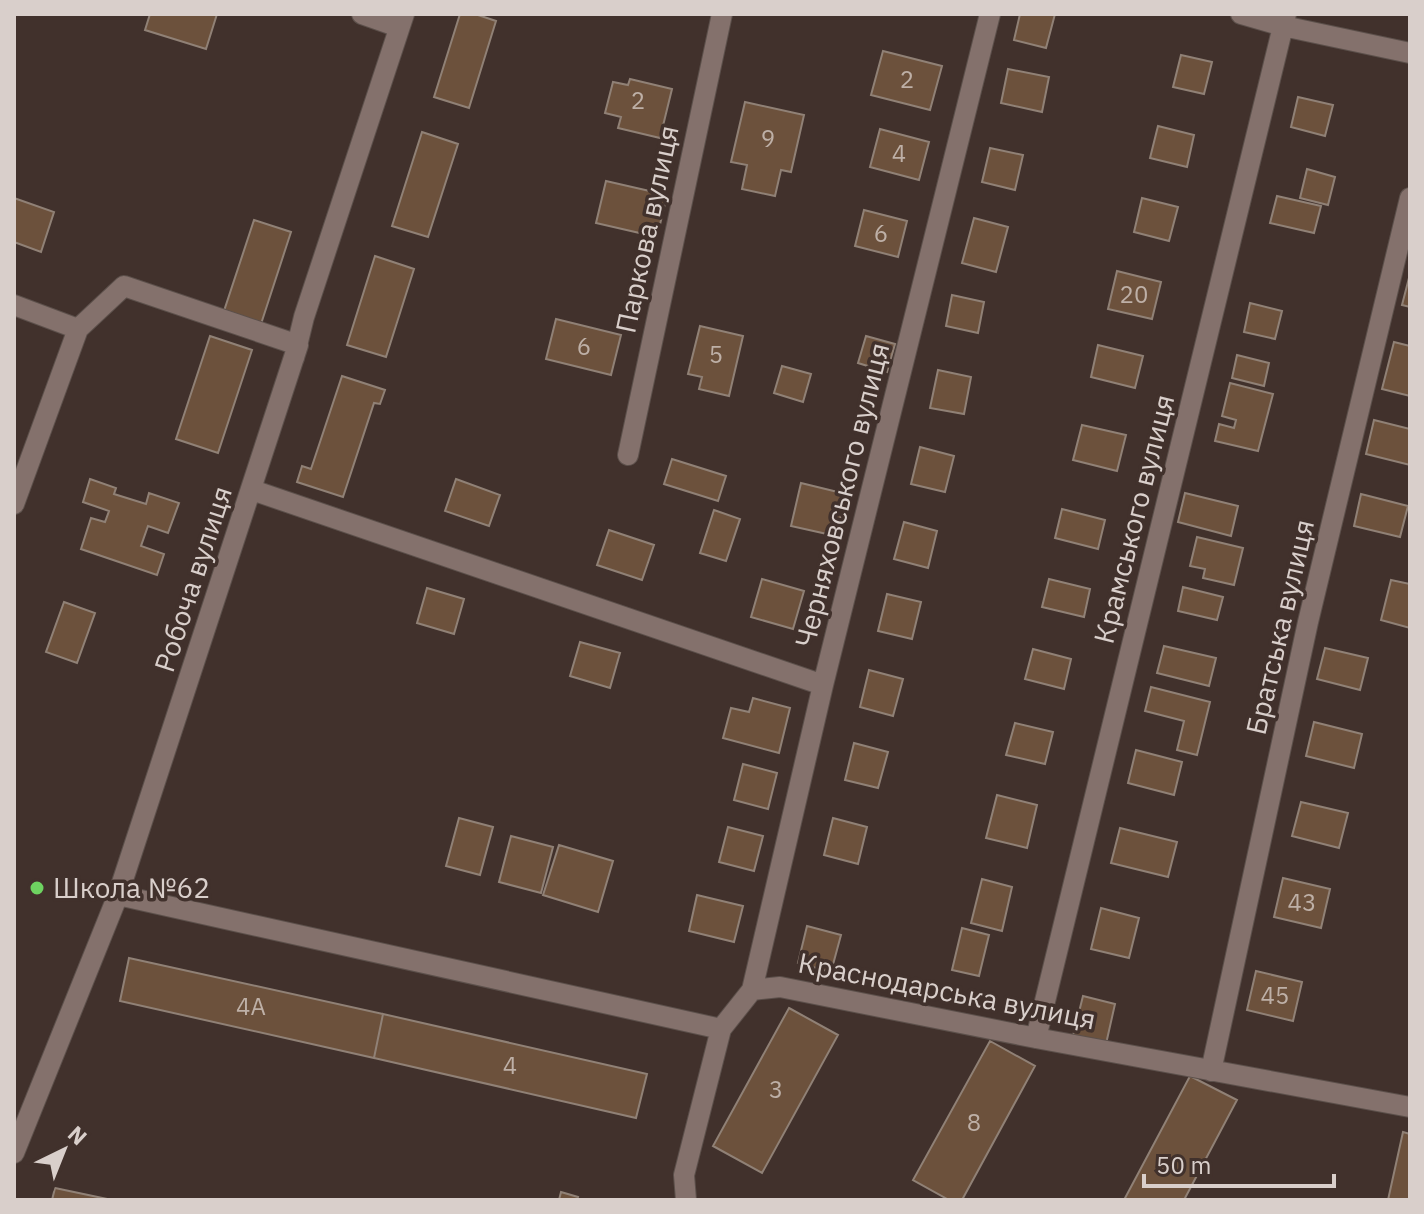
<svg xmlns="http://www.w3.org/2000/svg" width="1424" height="1214" viewBox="0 0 1424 1214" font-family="'IBM Plex Sans',sans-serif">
<rect width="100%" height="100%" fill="#41312c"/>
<path fill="#6c513c" stroke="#908176" stroke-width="2" d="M150 14H217L206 49 145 30Z
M460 14H475L496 21 469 108 434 97Z
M1020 14H1055L1046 48 1014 40Z
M883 51 942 66 930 110 871 95Z
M1181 55 1212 62 1204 94 1173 87Z
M1008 69 1049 77 1042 112 1001 103Z
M630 79 672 89 660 138 618 128 621 117 605 113 613 82 628 85Z
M1298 97 1333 105 1325 136 1291 127Z
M745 102 804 115 791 172 781 170 775 196 742 189 747 165 731 162Z
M1158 126 1194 135 1187 167 1150 158Z
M880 129 929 142 919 180 870 167Z
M422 132 458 144 428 237 392 226Z
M990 148 1023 155 1015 190 982 182Z
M1307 169 1335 177 1328 205 1300 198Z
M606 181 667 195 657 237 596 223Z
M1277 196 1321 206 1314 233 1270 223Z
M14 198 54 212 41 252 14 242Z
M1142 198 1178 207 1169 241 1134 232Z
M864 210 907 221 898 257 855 246Z
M974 218 1008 227 996 272 962 263Z
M254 220 291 232 261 324 224 311Z
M375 256 414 269 386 357 347 345Z
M1117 271 1161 282 1152 319 1108 309Z
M1410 274V307L1402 305Z
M952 295 984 302 978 333 946 326Z
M1250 303 1282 311 1275 339 1244 332Z
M556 319 621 335 611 375 546 359Z
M700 326 743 336 729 396 699 389 702 377 688 374Z
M210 336 252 350 218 453 176 439Z
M866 336 895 344 887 372 858 363Z
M1394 342 1410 346V396L1382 389Z
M1098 345 1143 356 1135 388 1091 377Z
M1237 355 1269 363 1264 386 1232 378Z
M782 366 811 374 803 402 774 393Z
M938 370 971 377 964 414 930 408Z
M342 376 385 390 380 404 374 403 343 497 297 482 302 466 311 469Z
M1230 383 1273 394 1258 451 1215 441 1219 424 1234 428 1236 420 1222 416Z
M1374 420 1410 429V465L1366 454Z
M1082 425 1126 435 1117 471 1073 460Z
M920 447 954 456 945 492 911 484Z
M672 459 726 476 718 501 664 484Z
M90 479 116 488 114 494 146 504 149 493 179 503 168 533 148 526 141 546 164 554 157 575 81 549 91 518 105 522 109 511 83 502Z
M456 479 500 495 489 526 445 511Z
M801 483 846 494 836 536 791 526Z
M1185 493 1238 506 1231 536 1178 522Z
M1361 494 1408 506 1400 537 1354 526Z
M1062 509 1105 520 1098 549 1055 538Z
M714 510 740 519 726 561 700 553Z
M904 522 937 531 928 568 894 559Z
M609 530 654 545 642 580 597 565Z
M1197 537 1243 548 1234 585 1203 578 1205 569 1190 566Z
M762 579 804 591 793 629 751 617Z
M1049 579 1090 589 1084 617 1042 607Z
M1391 580 1410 584V628L1381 620Z
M1183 587 1223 597 1217 620 1178 611Z
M427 588 464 599 454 634 417 623Z
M887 594 921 602 912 639 878 631Z
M64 602 95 613 77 663 46 652Z
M580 642 620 653 610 688 570 676Z
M1164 646 1216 658 1209 686 1157 673Z
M1325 648 1368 658 1360 690 1317 679Z
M1033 649 1071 659 1064 689 1025 679Z
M869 670 903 679 893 716 860 707Z
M1151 687 1210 702 1197 755 1177 750 1184 721 1145 711Z
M753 698 790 708 779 753 723 738 731 708 749 712Z
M1314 722 1362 734 1354 768 1306 756Z
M1015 723 1053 732 1045 764 1006 755Z
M854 743 888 752 878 788 845 780Z
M1136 750 1182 762 1174 795 1128 783Z
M743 764 777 773 768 809 734 800Z
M997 795 1037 805 1027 848 986 838Z
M1301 802 1348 813 1339 848 1292 836Z
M459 818 493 827 480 875 446 866Z
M833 818 867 827 858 864 824 855Z
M728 827 763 836 754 871 719 862Z
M1120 828 1177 842 1168 877 1111 863Z
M511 836 553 847 541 893 499 882Z
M559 845 613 861 598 912 543 895Z
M1283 878 1330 889 1321 928 1274 917Z
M982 879 1012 887 1002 931 971 923Z
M697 895 743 906 734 942 689 931Z
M1101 908 1139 918 1129 958 1091 949Z
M807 926 841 935 831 972 798 963Z
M962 928 989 935 979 976 952 970Z
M129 958 383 1014 374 1058 120 1001Z
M1256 971 1302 982 1293 1021 1247 1010Z
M1083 996 1115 1004 1106 1044 1073 1036Z
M789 1008 838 1035 762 1173 713 1146Z
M383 1014 647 1074 636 1118 374 1058Z
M990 1041 1035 1066 962 1200H949L913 1180Z
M1190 1076 1237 1100 1184 1200H1124Z
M1403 1132 1410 1134V1200H1388Z
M55 1188 112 1200H52Z
M561 1192 578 1197 577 1200H559Z"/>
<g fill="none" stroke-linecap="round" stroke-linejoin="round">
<defs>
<path id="minor" d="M362 14 399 27
M1241 14 1283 26 1410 53
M14 305 78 329
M294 358 304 317 404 14
M628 455 722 14
M252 490 823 685
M14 504 78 329 124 286 298 345 118 895 14 1153
M118 895 721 1029 752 990 780 987 1036 1038 1410 1107
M752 990 823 685 990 14
M1036 1038 1286 14
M1211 1071 1308 622 1410 198
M686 1200 684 1175 721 1029"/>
</defs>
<use href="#minor" stroke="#5c504b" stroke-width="22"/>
<use href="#minor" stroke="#84716c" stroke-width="20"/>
</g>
<circle fill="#6ed361" stroke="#41312c" stroke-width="3" cx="37" cy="888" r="8"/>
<g text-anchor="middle" stroke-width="7" stroke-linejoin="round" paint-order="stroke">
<g font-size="24" fill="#beb0a7">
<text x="907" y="88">2</text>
<text x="638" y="109">2</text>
<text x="768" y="147">9</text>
<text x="899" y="162">4</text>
<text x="881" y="242">6</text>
<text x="1134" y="303">20</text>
<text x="584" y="355">6</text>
<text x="716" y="363">5</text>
<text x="1302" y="911">43</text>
<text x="1275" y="1004">45</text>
<text x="251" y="1015">4А</text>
<text x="510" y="1074">4</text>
<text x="776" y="1098">3</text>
<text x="974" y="1131">8</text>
</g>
<g font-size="28" fill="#d9cfcb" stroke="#41312c">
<text transform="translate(647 229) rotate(-78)" y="10">Паркова вулиця</text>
<text transform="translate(842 495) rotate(-76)" y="10">Черняховського вулиця</text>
<text transform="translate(1134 519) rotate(-76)" y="10">Крамського вулиця</text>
<text transform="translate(193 579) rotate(-72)" y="10">Робоча вулиця</text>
<text transform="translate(1280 627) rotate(-77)" y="10">Братська вулиця</text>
<text transform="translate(947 991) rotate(11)" y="10">Краснодарська вулиця</text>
</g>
<g font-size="28" fill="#d9cfcb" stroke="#41312c" text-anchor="start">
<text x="53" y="898">Школа №62</text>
</g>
</g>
<rect width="1424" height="1214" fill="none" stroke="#d9cfcb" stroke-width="32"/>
<g transform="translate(64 1150) rotate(43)" stroke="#41312c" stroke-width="6" paint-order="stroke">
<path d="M0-6L14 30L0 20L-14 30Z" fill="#d9cfcb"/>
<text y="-12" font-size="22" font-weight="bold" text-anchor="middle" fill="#d9cfcb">N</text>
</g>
<path d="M1144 1174v12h190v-12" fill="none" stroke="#d9cfcb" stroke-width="4"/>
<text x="1156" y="1174" font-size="24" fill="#d9cfcb" stroke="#41312c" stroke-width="6" paint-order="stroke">50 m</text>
</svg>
